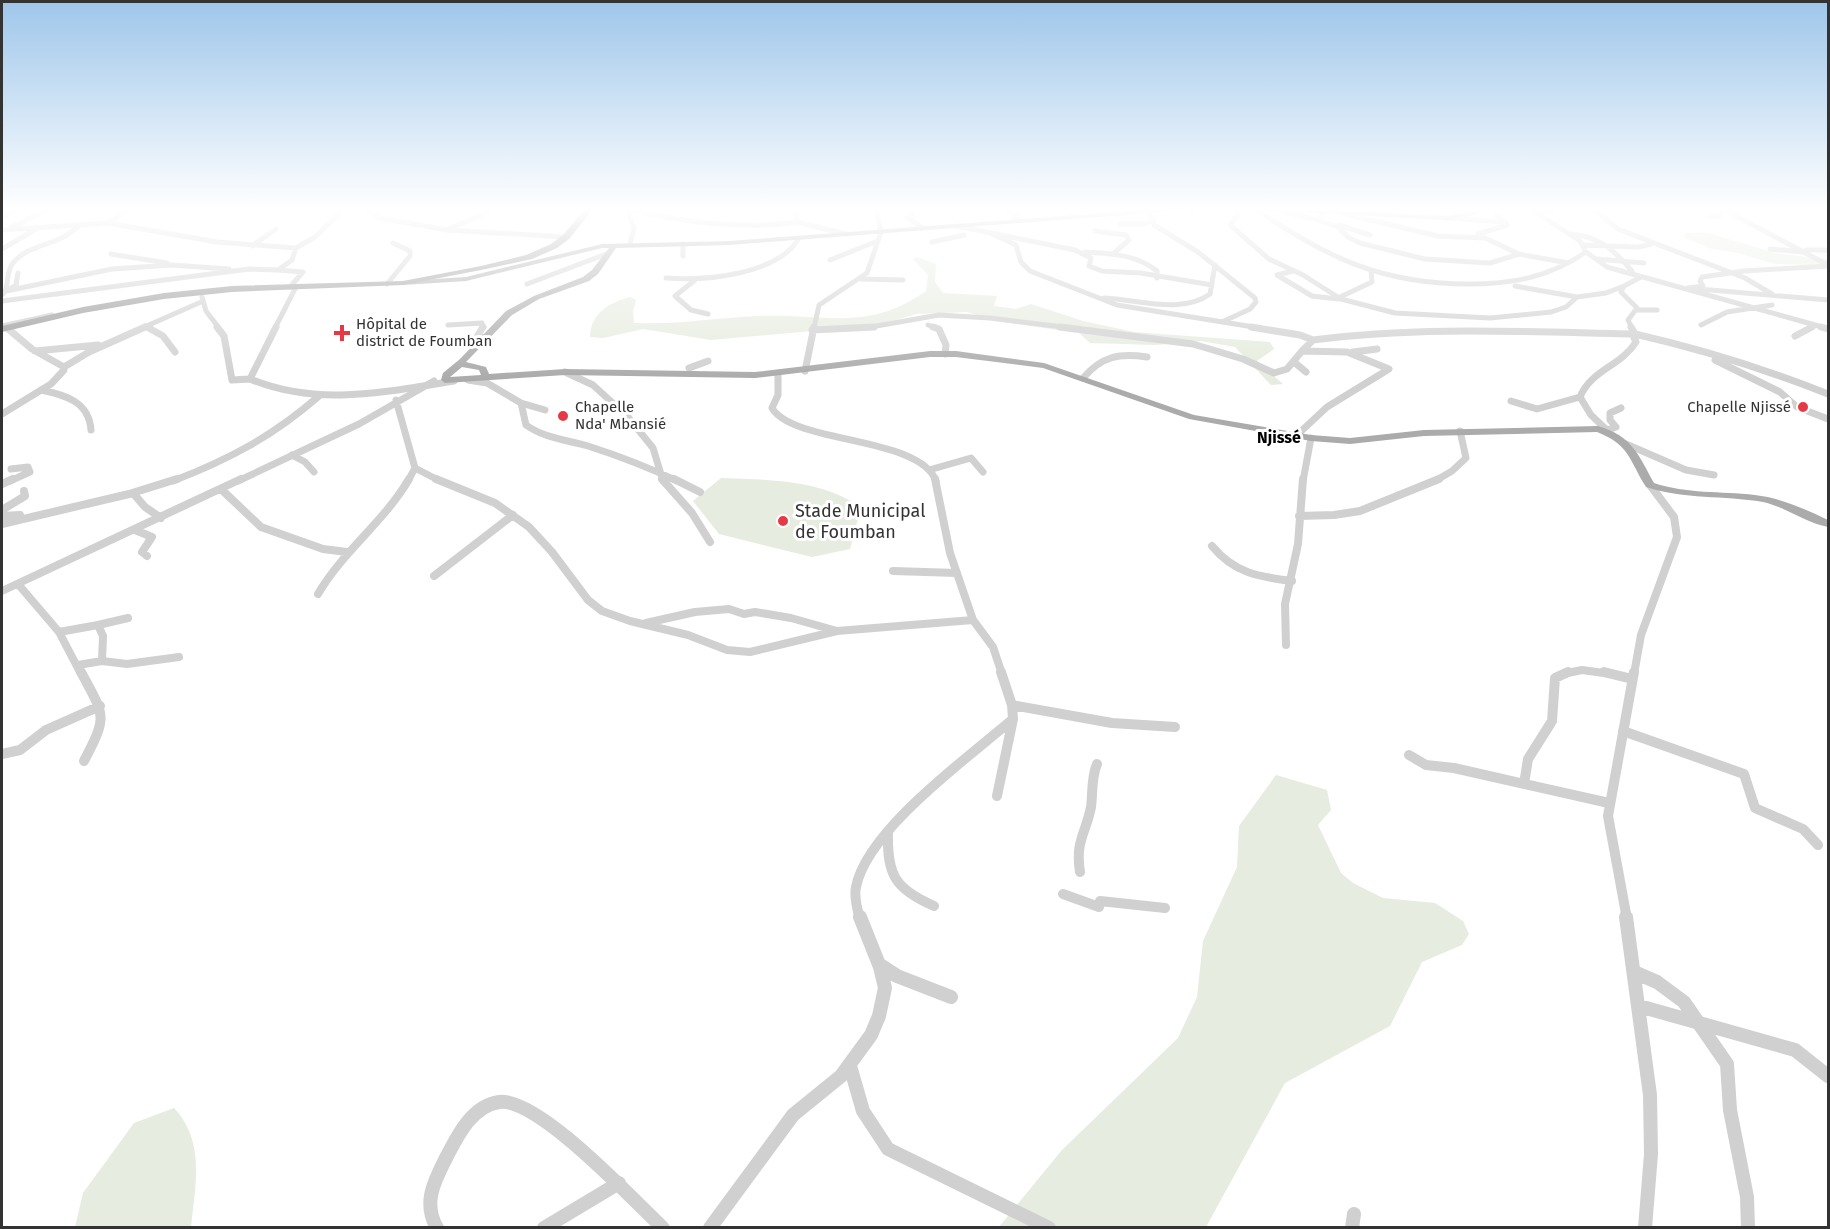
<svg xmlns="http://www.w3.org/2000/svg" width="1830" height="1229" viewBox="0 0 1830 1229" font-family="'Fira Sans',sans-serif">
<rect width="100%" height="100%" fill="#fff"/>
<path fill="#e6ecdf" d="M1686 233H1709L1775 253 1828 260V265L1775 264 1738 253 1712 249 1683 237Z
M917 257 936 264 935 282 943 293 997 296 994 306 1016 309 1031 304 1083 321 1134 332 1270 342 1274 349 1257 361 1283 384 1271 385 1235 347 1201 341 1156 345 1090 343 1079 333 996 321 967 312 916 314 878 325 711 340 643 329 603 338 590 337C590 314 610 302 630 297L636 300 633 312 634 323C675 325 716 318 758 316 822 313 867 333 926 291L928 275 913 259Z
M721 478C770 480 819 479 861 507L850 549 812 557 719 534 693 501Z
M1276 775 1327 790 1331 810 1318 825 1341 873 1353 883 1383 898 1435 903 1463 921 1469 934 1462 945 1422 962 1390 1026 1285 1083 1206 1227 998 1228 1062 1150 1178 1038 1197 997 1203 941 1237 867 1239 826Z
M174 1108C206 1142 195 1186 191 1227H75L83 1193 134 1123Z"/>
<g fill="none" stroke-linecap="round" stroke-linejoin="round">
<path stroke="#d0d0d0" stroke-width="5" d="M130 208 108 223 217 242 296 248 292 260 278 270 303 272 290 287
M362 208 380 218 447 230
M496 208 447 230 566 237
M627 208 634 228 630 244
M795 208 797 222 846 234
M1004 208 1022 221
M1186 208 1194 212
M1233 208 1238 215 1230 225 1269 259 1303 275 1341 299 1395 313 1490 318 1551 312 1566 307 1577 297 1606 293 1624 286
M1254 208C1326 257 1380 284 1469 284 1513 284 1550 277 1586 252
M1529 208 1580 241 1586 252 1607 267 1826 328
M1592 208 1618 229 1745 278 1772 294
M1721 208 1828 265
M627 209C684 222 739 230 797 222
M1270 209 1318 220
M1536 210 1555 212
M1325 211 1318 220 1338 227 1348 237 1360 243 1425 259 1490 263 1519 254
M1149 212 1154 225 1198 252 1255 298 1256 302 1250 309 1222 322
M1341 213 1438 236 1485 238 1519 254 1568 263
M912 215 907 217 922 228
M1709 217 1719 216 1722 211H1726
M2 218 17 208
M1445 218 1506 222
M1120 224H1144L1154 220
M1339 225 1370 235
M957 226 1075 250 1091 258 1089 266 1102 271 1141 273 1212 285
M11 228 44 211
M2 230 108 223
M1095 231 1126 235 1129 240 1113 254
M990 233 1016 245 1021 262 1030 271 1117 305 1260 328
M1478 234 1507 225 1497 215 1495 208
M1572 234C1600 237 1614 250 1632 271L1631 274
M932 242 964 235
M683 244V256
M1583 245 1638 247 1651 244
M252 246 276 229
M296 248 315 237 345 208
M2 249 36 229
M1770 249 1804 252
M1806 250H1828
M1085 252C1111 254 1136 254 1157 271V278
M111 254 167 263
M1597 259 1644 263
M830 260 875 242
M1293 271 1277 275 1312 296 1338 299
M666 278C704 281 778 275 799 238
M861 279 903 280
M695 280 675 296 691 310 708 314
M387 284 410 256V251L393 243
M527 284 609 253
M1515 286 1577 297
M1688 288 1703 286 1700 281 1702 277 1744 271 1828 266
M1699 289 1828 300
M8 290 16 285 18 273
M6 291 112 269 171 265 229 269
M3 294C10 286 5 273 13 263 24 249 43 246 59 239 67 236 73 231 79 226
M202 297 206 311 219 328
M1104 298C1137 299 1181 315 1210 294L1215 265
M1338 298 1372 282 1371 270
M2 301 249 269 278 270
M1637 310H1657
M448 325 482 323V328
M928 325 937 328
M1701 325 1727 312 1772 305
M2 326 52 315
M145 326 151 328
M142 328 201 302
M275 328 296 287
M814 328 819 305 867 273 881 232 877 213
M865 328 939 315 990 318 1071 328
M1632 328 1628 320 1637 308 1621 292 1624 286 1641 277
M1809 328 1814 326"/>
<path stroke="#d0d0d0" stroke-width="7" d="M147 327 163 336 175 352
M217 327 224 336 232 380 250 379
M276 327 250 379C317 407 384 392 454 381
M483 327 478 335 483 338
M933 327 939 329 946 345 945 354
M1060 327 1193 344 1243 359 1274 373 1287 369 1302 351
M1251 327 1300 335 1313 340 1302 351 1347 352 1389 369 1327 407 1296 436
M1631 327 1635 334C1701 349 1765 369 1828 394
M1821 327 1828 329
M812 330 874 327
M1795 336 1812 327
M1313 340C1420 326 1527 332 1635 334
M35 351 98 345
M1353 352 1377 349
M1715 360 1780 392 1797 407 1828 419
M1294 362 1306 372
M64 367 89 352 145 327
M689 368 708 361
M805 371 814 327
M565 372 593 385 628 417 653 448 663 481
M778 374V395L772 408C793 444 920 436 936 481
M1083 378C1102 356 1119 353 1147 357
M468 380 487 383 521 403 526 425C544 438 567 440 588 446 619 456 648 467 677 481
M41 390C66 395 89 402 91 430
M396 400 415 468 408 481
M1511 401 1537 409 1580 397
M521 403 545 410
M2 414 51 384 64 370V367L32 349 7 328
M1608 430 1616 427 1610 420V413L1621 408
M1610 433 1591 415 1580 397C1591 370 1621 366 1636 342L1633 335
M1626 444 1686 470 1714 475
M292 455 305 462 314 472
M415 468 440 481
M929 470 971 458 983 472
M10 481 30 472 28 467 11 469
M173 481C230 459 273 436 319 396
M238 481 359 424 434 381
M1303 481 1311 438
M1435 481 1452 471 1466 458 1460 431"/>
<path stroke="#d0d0d0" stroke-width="8" d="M436 479 495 503 529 527 552 552 588 600 602 611 630 621 688 635 727 650 750 652 837 631 973 620
M662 479 692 513 710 542
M674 479 700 492
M935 479 950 553 973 620 993 647 1002 674
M2 484 13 479
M221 489 261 527 323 549 347 552
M133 493 145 507 161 518
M2 510 25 496 24 491
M2 516 20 515
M1299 516 1334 515 1360 511 1439 479
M2 524 129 494 177 479
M135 530 152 537 142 552 147 556
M1212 546C1234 573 1259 577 1292 581
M893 571 957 573
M434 576 513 515
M18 584 59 632 81 674
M2 591 241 479
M318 594C343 551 384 522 409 479
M646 623 695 612 729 609 744 614 755 612 791 618 837 631
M98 625 128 618
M59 632 98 625 103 636 102 661
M1286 645 1285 604 1298 544 1303 479
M78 665 102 661 127 664 179 657
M1563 674 1582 670 1611 674
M1634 674 1641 635 1677 537 1674 517 1650 485"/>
<path stroke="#d0d0d0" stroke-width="10" d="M81 672C105 717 108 715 84 761
M1604 672 1632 679
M1012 705 1112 723 1175 727
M1623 731 1744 774 1755 808 1803 829 1818 845
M2 754 20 750 46 730 100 706
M1409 755 1426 765 1454 768 1609 803
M1524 784 1528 759 1552 721 1555 678 1568 672
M997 796 1013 719
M888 833C887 875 895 889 934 906
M1080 872C1075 841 1086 833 1091 807 1093 792 1091 778 1097 764
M1063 894 1099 907 1100 901 1165 908
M860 919C857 909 854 897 856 887 867 830 969 757 1013 719L1012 705 1001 672
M1627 919 1608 816 1634 672"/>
<path stroke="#d0d0d0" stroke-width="14" d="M1626 917 1650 1095 1651 1154 1645 1228
M880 965 897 976 951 997
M1634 972 1657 982 1684 1002 1727 1064 1730 1110 1747 1197 1748 1228
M1639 1006 1795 1050 1828 1076
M850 1066 863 1111 888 1149 1049 1228
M437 1228C422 1202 435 1180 447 1156 458 1135 472 1106 499 1102 538 1097 633 1200 663 1228
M544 1228 619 1183
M710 1228 793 1115 841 1076 871 1035 879 1016 885 988 880 967 860 917
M1352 1228 1354 1214"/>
<path fill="#ababab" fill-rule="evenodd" d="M1170 208H1194L1191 210 729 245 616 248 598 274 589 281 539 299 512 315 466 362 486 367 489 374 565 369 755 372 930 351H956L1044 363 1194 415 1311 435 1350 438 1424 430 1598 426C1632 436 1638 454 1654 483 1687 494 1720 491 1755 495 1781 498 1805 509 1828 520V527C1806 523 1786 507 1763 502 1723 495 1685 500 1646 487 1629 460 1630 445 1597 432L1424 436 1350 444 1311 441 1189 419 1043 368 956 357H930L755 378 565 375 445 383 441 380 443 373 460 359 506 311 534 296 583 277 592 270 609 248H602L466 281 403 285 399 283 403 281 466 277 602 244 729 241ZM462 367 479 370 481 375 450 377Z
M1258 208H1290L1445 216 1470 212 1480 208H1487L1474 215 1445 220 1261 210Z"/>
<path fill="#9a9a9a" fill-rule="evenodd" d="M586 208H594L569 239 557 248 532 259 481 270 403 285 232 292 164 299 83 313 2 332V326L83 307 164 293 232 286 403 281 481 266 526 255 551 244 563 235Z"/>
</g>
<linearGradient id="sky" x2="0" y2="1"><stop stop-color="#9ec6ea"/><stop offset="0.55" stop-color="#fff"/><stop offset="1" stop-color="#fff" stop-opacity="0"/></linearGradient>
<rect width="1830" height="380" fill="url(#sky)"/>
<g fill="#e63946" stroke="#fff" stroke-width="2">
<path d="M339 324h6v6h6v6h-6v6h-6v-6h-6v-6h6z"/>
<circle cx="1803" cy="407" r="6"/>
<circle cx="563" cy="416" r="6"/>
<circle cx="783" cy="521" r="6"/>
</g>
<g text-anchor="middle" stroke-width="6" stroke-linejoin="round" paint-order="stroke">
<g font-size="15" fill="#333" stroke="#fff" text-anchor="start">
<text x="356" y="329">Hôpital de<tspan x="356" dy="17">district de Foumban</tspan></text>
<text x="575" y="412">Chapelle<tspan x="575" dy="17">Nda' Mbansié</tspan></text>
<text x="1791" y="412" text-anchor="end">Chapelle Njissé</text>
</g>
<g font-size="16" font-weight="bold" fill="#000" stroke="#fff">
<text x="1279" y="443">Njissé</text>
</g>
<g font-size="18" fill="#333" stroke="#fff" text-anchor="start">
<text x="795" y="517">Stade Municipal<tspan x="795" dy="21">de Foumban</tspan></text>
</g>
</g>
<rect width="1830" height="1229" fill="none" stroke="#333333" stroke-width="6"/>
</svg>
